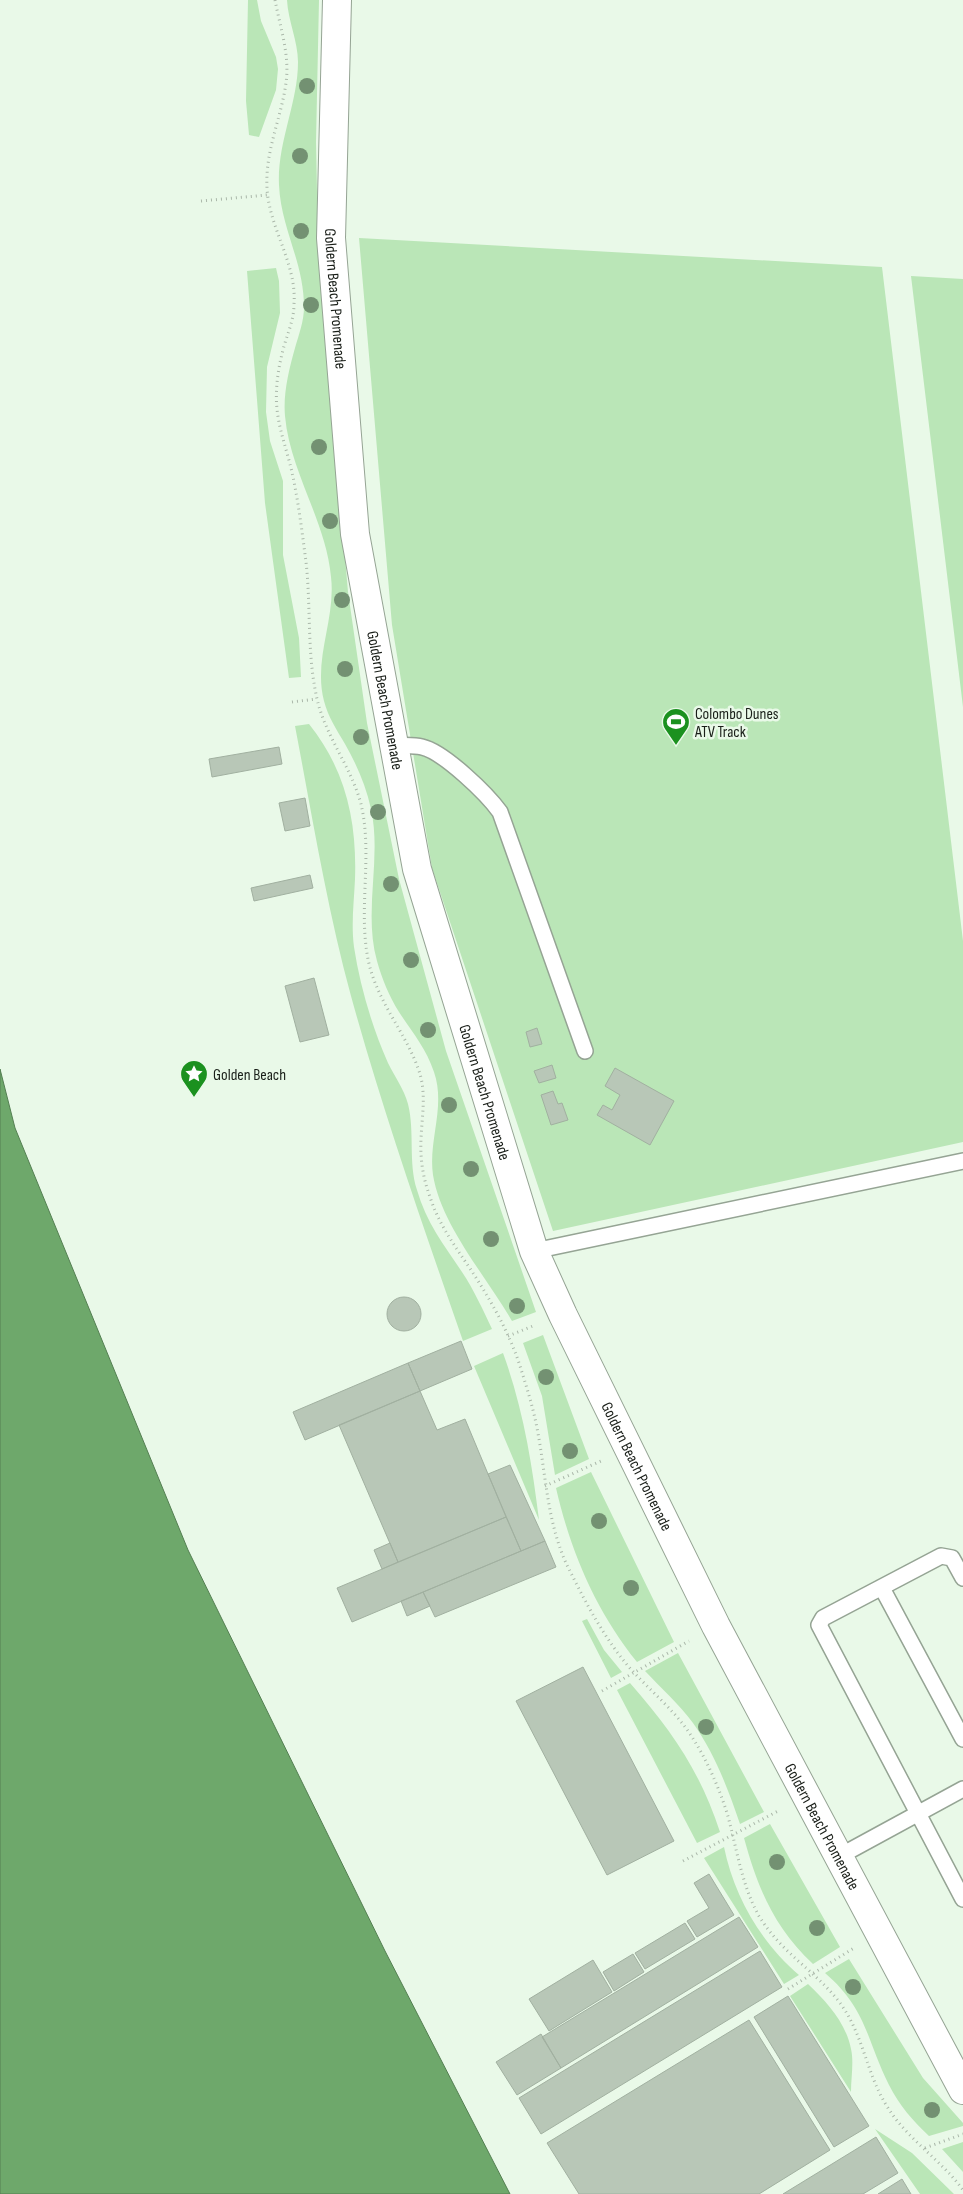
<svg xmlns="http://www.w3.org/2000/svg" width="963" height="2194" viewBox="0 0 963 2194" font-family="'Sofia Sans Condensed',sans-serif">
<rect width="100%" height="100%" fill="#e9f9e8"/>
<path fill="#bae6b7" d="M248 0H257L261 21 276 57 278 69 276 90 259 137 249 135 246 101Z
M287 0H319L316 142 318 242 348 592 367 723 399 879 446 1051 536 1312 512 1321C486 1276 441 1225 433 1175 428 1140 446 1107 434 1072 426 1048 412 1032 399 1012 389 996 382 979 377 961 363 911 382 859 371 809 366 786 357 765 345 744 337 730 328 717 324 701 313 659 336 619 331 577 326 521 290 472 285 416 283 394 289 369 295 348 299 334 304 321 304 307 304 262 281 229 279 185 277 143 298 103 298 62 298 41 288 21 287 0Z
M359 238 882 267 963 941V1142L553 1231 432 868 392 625Z
M276 268 279 281 280 313 267 367 266 412 270 441 283 481V555L299 638 301 677 289 678 265 503 247 271Z
M911 276 963 279V707Z
M309 724C346 770 357 822 355 879 354 902 351 924 354 947 360 986 372 1027 388 1063 395 1077 404 1089 408 1104 415 1132 408 1162 417 1190 426 1222 444 1245 462 1272 474 1290 483 1310 492 1329L463 1341C423 1226 383 1112 351 996 327 908 312 815 295 726Z
M543 1335 589 1459 555 1475 542 1396 523 1343Z
M503 1353C523 1408 532 1463 539 1520L474 1366Z
M591 1472 674 1642 637 1662C596 1611 571 1553 556 1488Z
M587 1619 604 1650 622 1672 611 1678 582 1621Z
M678 1653 764 1812 740 1824C728 1789 715 1754 693 1723 679 1704 661 1688 645 1671Z
M630 1683C672 1731 700 1771 720 1832L697 1843 617 1690Z
M770 1824 840 1947 813 1964C774 1927 758 1889 744 1838Z
M724 1847C734 1896 761 1943 799 1975L784 1984 704 1858Z
M849 1959 923 2078 963 2123V2126L929 2136C913 2121 899 2105 889 2085 866 2039 867 2009 825 1973Z
M808 1984C827 2002 846 2023 851 2049 854 2062 851 2078 851 2092L790 1996Z
M875 2129 912 2153 954 2194H920Z
M963 2142V2172L942 2149Z"/>
<path fill="#6ea86b" stroke="#547f52" d="M0 1069 15 1128 188 1550 385 1951 510 2194H0Z"/>
<path fill="#b8c7b7" stroke="#a1b0a0" d="M279 747 282 764 212 777 209 759Z
M305 798 310 826 285 831 279 803Z
M310 875 313 888 254 901 251 888Z
M314 978 329 1035 300 1042 285 986Z
M537 1028 542 1044 530 1047 526 1032Z
M552 1065 556 1078 539 1083 534 1071Z
M615 1068 674 1101 650 1145 597 1115 603 1105 612 1110 620 1095 605 1086Z
M553 1091 558 1104 562 1103 568 1120 551 1125 541 1095Z
M387 1314a17 17 0 1 1 34 0a17 17 0 1 1-34 0Z
M461 1341 472 1369 420 1391 408 1363Z
M408 1363 420 1391 305 1440 293 1412Z
M420 1391 437 1430 465 1419 506 1517 398 1562 339 1425Z
M510 1465 545 1541 521 1551 488 1474Z
M506 1517 521 1551 352 1622 337 1588Z
M545 1541 556 1567 435 1617 423 1592Z
M390 1543 398 1562 382 1569 374 1550Z
M423 1592 430 1606 407 1616 401 1601Z
M583 1667 674 1841 607 1875 516 1701Z
M709 1874 734 1915 697 1937 687 1921 709 1908 694 1883Z
M739 1917 758 1947 561 2068 542 2037Z
M685 1923 695 1939 645 1969 635 1953Z
M760 1951 782 1987 541 2134 519 2098Z
M633 1954 644 1972 614 1991 603 1972Z
M593 1960 612 1992 549 2031 529 1999Z
M788 1996 869 2126 834 2147 754 2017Z
M749 2020 830 2150 759 2194H579L547 2143Z
M541 2034 561 2068 517 2095 496 2062Z
M876 2137 898 2173 863 2194H783Z
M902 2179 911 2194H878Z"/>
<g fill="none" stroke-linecap="round" stroke-linejoin="round">
<defs>
<path id="service" d="M394 745C403 746 413 745 422 747 444 752 487 794 500 812L585 1051
M534 1251 963 1161
M963 1578 952 1558 941 1556 823 1618 819 1625 963 1899
M882 1588 963 1739
M838 1857 963 1789"/>
<g id="minor">
<path id="s1" d="M337 0 331 238 355 534 417 869 534 1251 563 1315 716 1626 963 2090"/>
</g>
</defs>
<use href="#service" stroke="#95a494" stroke-width="18"/>
<use href="#minor" stroke="#95a494" stroke-width="30"/>
<path stroke="#aab7a9" stroke-width="3" stroke-dasharray="1 4" stroke-linecap="butt" d="M275 0C280 27 290 55 286 83 281 119 265 151 267 188 269 228 297 264 294 304 294 321 287 334 283 350 278 369 275 390 277 409 279 429 286 448 291 468 298 498 302 531 306 562 311 606 307 651 316 694 323 733 351 766 361 804 373 855 358 908 368 959 376 1000 404 1030 418 1068 427 1092 422 1114 421 1139 420 1159 423 1178 430 1197 439 1225 455 1246 471 1270 490 1299 509 1332 520 1366 526 1385 532 1404 536 1423 546 1471 546 1518 566 1563 583 1598 603 1636 628 1666 649 1690 675 1710 692 1737 707 1760 719 1788 727 1813 737 1848 741 1884 759 1916 782 1954 815 1970 840 2003 865 2037 866 2076 890 2111 910 2141 942 2161 963 2190
M201 201 267 195
M292 702 316 699
M508 1336 533 1326
M545 1486 601 1461
M602 1691 689 1641
M683 1861 780 1810
M788 1989 854 1948
M925 2148 963 2134"/>
<use href="#service" stroke="#fff" stroke-width="15"/>
<use href="#minor" stroke="#fff" stroke-width="28"/>
</g>
<g fill="#739172">
<circle cx="307" cy="86" r="8"/>
<circle cx="300" cy="156" r="8"/>
<circle cx="301" cy="231" r="8"/>
<circle cx="311" cy="305" r="8"/>
<circle cx="319" cy="447" r="8"/>
<circle cx="330" cy="521" r="8"/>
<circle cx="342" cy="600" r="8"/>
<circle cx="345" cy="669" r="8"/>
<circle cx="361" cy="737" r="8"/>
<circle cx="378" cy="812" r="8"/>
<circle cx="391" cy="884" r="8"/>
<circle cx="411" cy="960" r="8"/>
<circle cx="428" cy="1030" r="8"/>
<circle cx="449" cy="1105" r="8"/>
<circle cx="471" cy="1169" r="8"/>
<circle cx="491" cy="1239" r="8"/>
<circle cx="517" cy="1306" r="8"/>
<circle cx="546" cy="1377" r="8"/>
<circle cx="570" cy="1451" r="8"/>
<circle cx="599" cy="1521" r="8"/>
<circle cx="631" cy="1588" r="8"/>
<circle cx="706" cy="1727" r="8"/>
<circle cx="777" cy="1862" r="8"/>
<circle cx="817" cy="1928" r="8"/>
<circle cx="853" cy="1987" r="8"/>
<circle cx="932" cy="2110" r="8"/>
</g>
<defs>
<symbol id="stadium-pin" viewBox="-11 -11 22 30"><path d="M0 17L-7.5 6A9.5 9.5 0 1 1 7.5 6Z" fill="#1b911f" stroke="#e9f9e8"/><path d="M0-5a6.5 5 0 1 0 0 10a6.5 5 0 1 0 0-10ZM-3.5-1.8h7v3.6h-7Z" fill="#fff"/></symbol>
<symbol id="sight-pin" viewBox="-11 -11 22 30"><path d="M0 17L-7.5 6A9.5 9.5 0 1 1 7.5 6Z" fill="#1b911f" stroke="#e9f9e8"/><path d="M0-6L1.8-2.2L6-1.7L2.9 1.2L3.7 5.4L0 3.3L-3.7 5.4L-2.9 1.2L-6-1.7L-1.8-2.2Z" fill="#fff"/></symbol>
</defs>
<g fill-rule="evenodd">
<use href="#stadium-pin" x="660" y="706" width="32" height="43"/>
<use href="#sight-pin" x="178" y="1058" width="32" height="43"/>
</g>
<g text-anchor="middle" stroke-width="5" stroke-linejoin="round" paint-order="stroke">
<g font-size="16" fill="#191e18" stroke="#e9f9e8">
<text dy="6" stroke="none"><textPath href="#s1" startOffset="299">Goldern Beach Promenade</textPath></text>
<text dy="6" stroke="none"><textPath href="#s1" startOffset="704">Goldern Beach Promenade</textPath></text>
<text dy="6" stroke="none"><textPath href="#s1" startOffset="1109">Goldern Beach Promenade</textPath></text>
<text dy="6" stroke="none"><textPath href="#s1" startOffset="1514">Goldern Beach Promenade</textPath></text>
<text dy="6" stroke="none"><textPath href="#s1" startOffset="1919">Goldern Beach Promenade</textPath></text>
</g>
<g font-size="16" fill="#191e18" stroke="#e9f9e8" text-anchor="start">
<text x="695" y="719">Colombo Dunes<tspan x="695" dy="18">ATV Track</tspan></text>
<text x="213" y="1080">Golden Beach</text>
</g>
</g>
</svg>
